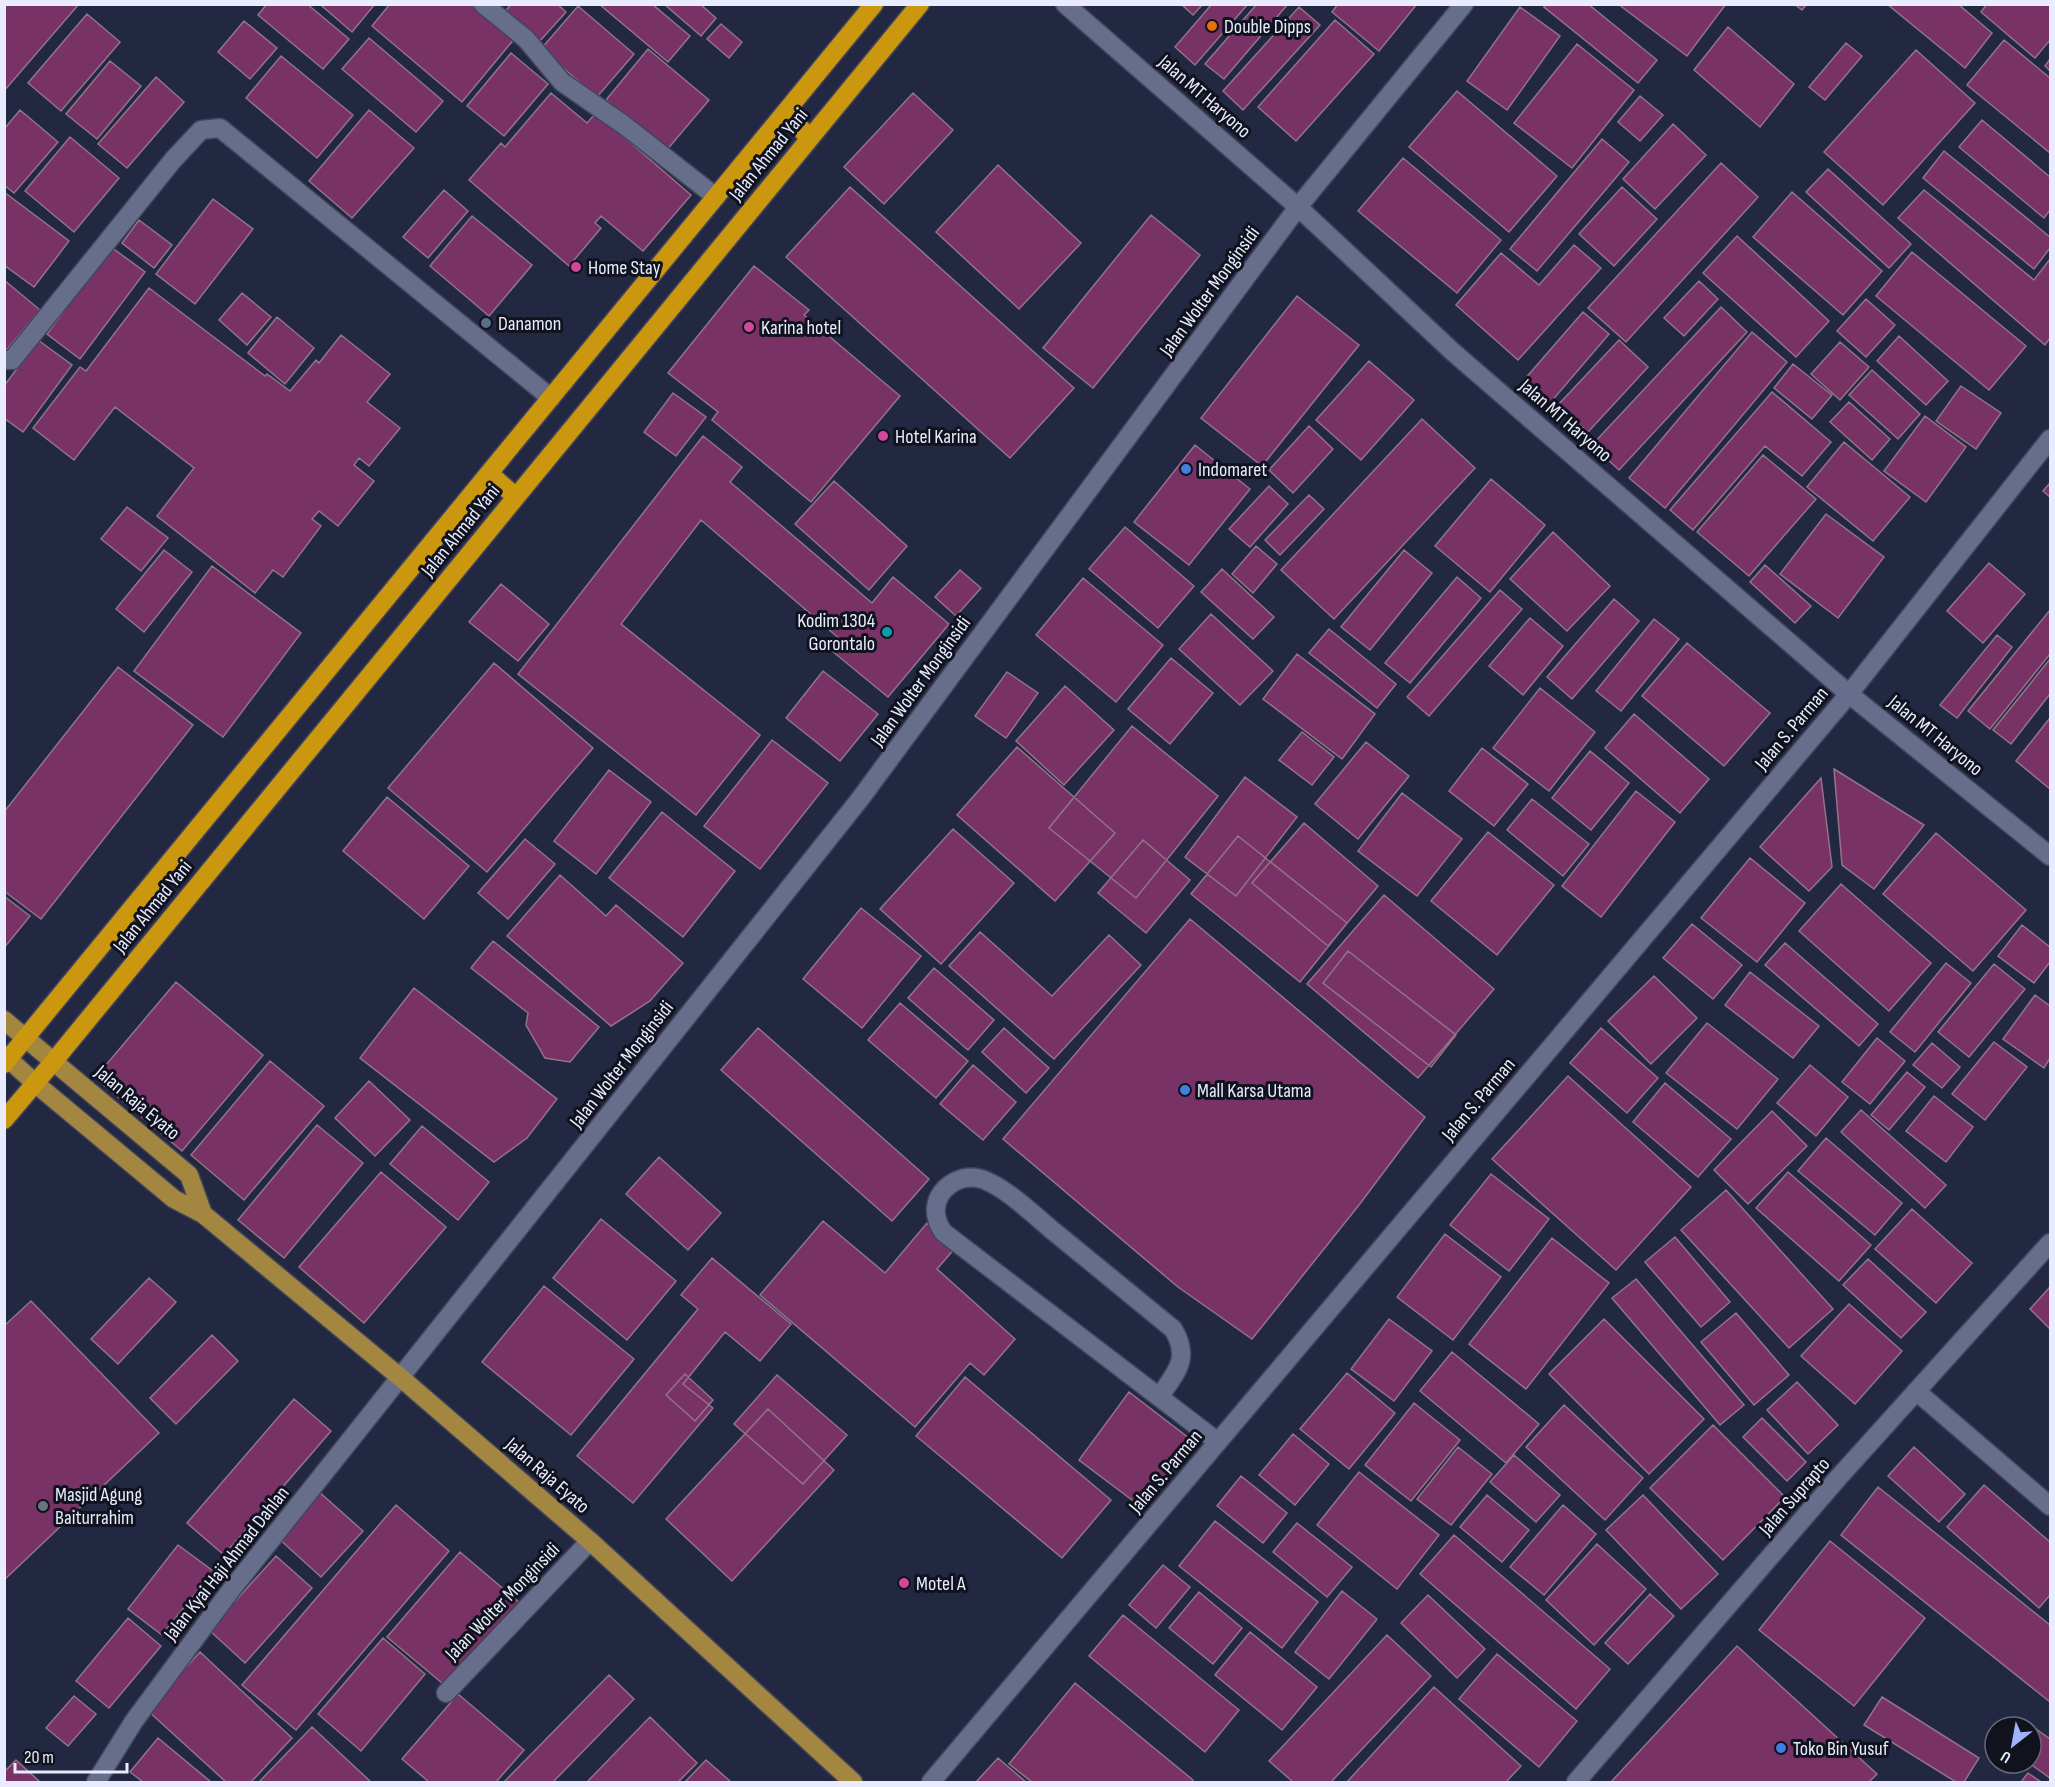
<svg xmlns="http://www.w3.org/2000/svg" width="2055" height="1787" viewBox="0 0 2055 1787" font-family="'Sofia Sans Condensed',sans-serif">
<rect width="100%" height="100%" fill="#232842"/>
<path fill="#783266" stroke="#927488" stroke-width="1.5" d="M4 4H79L4 91Z
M267 4H307L349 39 323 69 258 15Z
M324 4H375L352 32 322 6Z
M390 4H475L515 38 462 102 372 26Z
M511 4H557L566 12 539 42 505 12Z
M599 4H652L690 36 668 62Z
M664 4H700L716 18 701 36Z
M1181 4H1203L1193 15Z
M1212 4H1248L1195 65 1175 47Z
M1257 4H1288L1224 79 1205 64Z
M1338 4H1417L1379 51 1332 12Z
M1546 4H1588L1657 60 1638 83 1544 7Z
M1618 4H1726L1687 56Z
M1794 4H1807L1802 10Z
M1887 4H1958L1992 33 1965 68Z
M1987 4H2050V40L2035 58 1981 12Z
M578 6 634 54 597 97 541 49Z
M1299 7 1320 25 1243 110 1223 91Z
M1520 7 1560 36 1507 110 1467 81Z
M87 14 120 42 61 111 28 83Z
M1335 20 1374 54 1296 141 1258 107Z
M244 21 277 48 250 79 218 52Z
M721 24 742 42 729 58 707 39Z
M1728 27 1794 84 1760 127 1694 70Z
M369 38 443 101 416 132 342 69Z
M2004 40 2050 78V153L1967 85Z
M1846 43 1862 56 1825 100 1809 87Z
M1577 44 1634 90 1572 168 1514 123Z
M648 49 709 100 666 151 606 100Z
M1916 50 1975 103 1883 205 1824 152Z
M511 53 548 84 504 136 467 106Z
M281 56 353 115 317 158 246 98Z
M2050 59V71L2045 66Z
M110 61 141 86 97 139 66 114Z
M156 77 184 102 127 168 98 144Z
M1457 91 1557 176 1509 232 1409 147Z
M551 93 587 123 596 113 691 195 643 251 601 216 595 223 601 228 569 266 469 180 501 143 505 147Z
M913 93 953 130 884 204 844 167Z
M1640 96 1663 115 1640 141 1618 122Z
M20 110 58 142 14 193 4 185V129Z
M369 110 414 148 352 218 309 181Z
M1982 120 2050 177V210L2044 218 1959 147Z
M1673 124 1706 155 1655 209 1623 179Z
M70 137 119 178 74 232 25 191Z
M1602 139 1629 162 1537 271 1510 249Z
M1944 151 2050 237V248L2034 269 1923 178Z
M1403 158 1501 240 1457 293 1358 211Z
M1721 163 1758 197 1626 342 1588 308Z
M998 165 1081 243 1019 309 936 232Z
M1828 169 1911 244 1889 268 1806 192Z
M850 187 1074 388 1010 458 786 257Z
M1622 187 1657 219 1614 266 1579 234Z
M444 190 468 211 428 258 403 237Z
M1924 190 2034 280 2050 259V338L2045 345 1898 218Z
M4 192 69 241 34 287 4 265Z
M1792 192 1882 271 1843 315 1753 237Z
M213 199 253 229 195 304 156 274Z
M1151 215 1200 255 1093 388 1043 348Z
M472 216 532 265 489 316 430 266Z
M139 220 172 245 154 268 122 243Z
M1737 236 1829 321 1796 357 1703 273Z
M1574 245 1601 268 1518 360 1456 305 1501 253 1539 285Z
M111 247 145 272 80 359 47 334Z
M1912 252 2026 346 1989 390 1876 296Z
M754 266 809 310 804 315 900 396 811 502 712 420 718 412 668 373Z
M4 280 40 310 4 353Z
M1699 281 1718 299 1684 336 1664 318Z
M149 288 265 376 267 374 290 391 316 360 319 363 341 335 390 374 367 402 400 428 369 466 359 458 354 465 374 481 338 526 319 511 312 519 321 526 283 577 273 570 255 593 157 516 194 468 115 407 74 460 33 428 80 367 86 371Z
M242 293 271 317 247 345 219 320Z
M1297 296 1359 345 1262 466 1201 418Z
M1866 299 1895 325 1866 357 1837 331Z
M1721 307 1747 332 1619 470 1592 445Z
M1583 312 1609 334 1550 403 1524 380Z
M277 317 314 348 285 384 248 353Z
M1752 332 1787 362 1665 508 1629 478Z
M1899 336 1948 381 1926 405 1877 361Z
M38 340 72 365 23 432 4 418V386Z
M1619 340 1648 367 1588 432 1558 405Z
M1840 342 1869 367 1840 400 1811 374Z
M1369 361 1414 400 1361 460 1316 420Z
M1793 364 1832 395 1812 419 1774 388Z
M1872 370 1920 414 1898 439 1849 395Z
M1961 386 2001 413 1976 449 1936 421Z
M1772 392 1831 442 1802 476 1765 446 1693 530 1670 510Z
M673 393 706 417 676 456 644 432Z
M1849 402 1890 439 1872 460 1830 422Z
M1925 416 1966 447 1926 502 1884 471Z
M1422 419 1475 468 1334 619 1281 570Z
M1309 426 1333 449 1293 493 1269 470Z
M703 436 742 467 730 482 872 603 893 577 949 624 888 697 832 651 841 640 701 520 621 624 760 735 696 815 518 674Z
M1844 442 1910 497 1873 541 1807 487Z
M1195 445 1250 489 1189 565 1134 522Z
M1763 455 1816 499 1749 576 1697 532Z
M1491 479 1545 525 1490 592 1435 546Z
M834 481 907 546 869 590 795 524Z
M2050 483V497L2043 491Z
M1269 486 1288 504 1250 547 1229 529Z
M1309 495 1324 509 1280 555 1265 540Z
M127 507 168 538 141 571 101 539Z
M1826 514 1884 557 1838 618 1780 574Z
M1125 527 1194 586 1158 628 1089 569Z
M1553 532 1610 586 1567 631 1510 579Z
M1256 546 1277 564 1253 593 1232 574Z
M164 550 192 572 144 632 116 609Z
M1404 550 1432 573 1370 650 1341 627Z
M1989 563 2025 594 1983 643 1947 611Z
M1765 565 1811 606 1795 623 1750 582Z
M212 566 301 633 223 737 134 671Z
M1222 569 1274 617 1253 639 1201 592Z
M960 570 981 588 956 616 935 597Z
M1457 577 1481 598 1410 683 1385 663Z
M1083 578 1163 645 1116 702 1036 635Z
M501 584 549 624 518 661 469 622Z
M1500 590 1522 609 1429 716 1407 697Z
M1614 599 1639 621 1572 699 1547 677Z
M2050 610V654L1990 729 1968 711Z
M1211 614 1273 671 1240 705 1179 649Z
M1530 618 1563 646 1523 695 1489 666Z
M1654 619 1679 639 1621 711 1596 691Z
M1329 629 1396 684 1377 708 1309 653Z
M1997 635 2012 647 1957 718 1940 705Z
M1687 643 1770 713 1724 766 1642 696Z
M1297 654 1375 714 1342 759 1263 699Z
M1171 658 1213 693 1170 744 1128 709Z
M2050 659V694L2011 744 1993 730Z
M494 663 593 748 487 872 388 788Z
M118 667 193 725 41 919 4 891V812Z
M823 671 878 714 840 761 786 718Z
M1007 672 1038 693 1006 738 975 716Z
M1065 686 1114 730 1064 785 1016 741Z
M1540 688 1595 732 1549 791 1493 748Z
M1634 714 1709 779 1680 813 1605 748Z
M2050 718V789L2016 761Z
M1132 726 1218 796 1136 898 1049 828Z
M1302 732 1334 757 1312 785 1279 760Z
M772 740 828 783 760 869 704 826Z
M1366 742 1409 776 1358 839 1315 804Z
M1017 747 1115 833 1055 901 957 815Z
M1482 748 1528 784 1494 826 1449 791Z
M1590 751 1629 783 1591 830 1552 798Z
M1834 769 1924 825 1874 889 1842 865Z
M609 770 651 802 596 874 554 841Z
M1245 777 1297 817 1236 896 1185 857Z
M1821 778 1832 867 1809 891 1760 847Z
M1636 791 1675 822 1601 917 1562 886Z
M1402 793 1462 839 1417 896 1358 851Z
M387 797 469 866 424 919 343 851Z
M1532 799 1589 844 1563 876 1507 830Z
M662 812 735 871 683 937 609 878Z
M1304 823 1378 886 1328 946 1252 883Z
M953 829 1014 883 941 964 880 909Z
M1488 832 1554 885 1497 955 1431 901Z
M1936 833 2026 910 1973 971 1883 894Z
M1238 836 1347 923 1300 982 1191 894Z
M525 839 555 864 508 919 478 893Z
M1143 840 1190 880 1146 933 1098 893Z
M1750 858 1805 903 1757 962 1701 918Z
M560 875 606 916 616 905 683 963 650 1001 611 1026 507 936Z
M1841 884 1931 963 1889 1011 1799 931Z
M1384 895 1494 989 1418 1078 1307 984Z
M4 896 30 916 4 948Z
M861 908 921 956 862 1028 803 979Z
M1190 919 1425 1117 1359 1205 1252 1339 1178 1287 1003 1139Z
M1692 924 1742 965 1713 999 1663 958Z
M2022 925 2050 947V962L2034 983 1998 956Z
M980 932 1052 996 1109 935 1141 965 1054 1059 949 966Z
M493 941 599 1027 570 1062 545 1058 526 1025 528 1013 471 968Z
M1785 943 1878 1024 1859 1046 1765 965Z
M1348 951 1456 1035 1431 1067 1323 983Z
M1946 963 1971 983 1915 1052 1890 1032Z
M1994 964 2025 989 1969 1057 1938 1032Z
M934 968 994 1020 968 1050 908 998Z
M1750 972 1819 1026 1793 1058 1725 1005Z
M1654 976 1697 1018 1651 1064 1608 1021Z
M176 982 263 1055 182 1151 95 1078Z
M414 988 557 1099 527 1138 494 1162 360 1058Z
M2035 995 2050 1006V1058L2044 1068 2003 1039Z
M900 1003 968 1061 936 1098 868 1040Z
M1707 1023 1778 1079 1737 1129 1666 1073Z
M758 1028 929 1179 892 1221 721 1070Z
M1004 1028 1049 1068 1026 1093 982 1052Z
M1601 1028 1658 1078 1627 1113 1570 1063Z
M1877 1038 1905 1061 1870 1104 1842 1082Z
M1994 1042 2027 1067 1985 1120 1952 1094Z
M1932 1043 1960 1067 1942 1088 1913 1065Z
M270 1061 324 1106 244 1200 191 1155Z
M973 1065 1016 1102 983 1140 940 1104Z
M1810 1065 1848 1097 1816 1136 1777 1103Z
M1907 1072 1925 1087 1889 1130 1871 1115Z
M1568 1076 1691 1187 1616 1270 1492 1159Z
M369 1081 410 1120 375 1156 335 1118Z
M1665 1083 1731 1139 1698 1177 1633 1122Z
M1934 1096 1973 1127 1946 1162 1906 1131Z
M1861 1110 1946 1185 1925 1208 1841 1132Z
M1772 1111 1807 1146 1748 1204 1714 1170Z
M317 1125 363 1163 284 1258 238 1220Z
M422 1126 489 1182 458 1220 390 1164Z
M1826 1138 1902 1203 1875 1235 1798 1171Z
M659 1157 721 1213 688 1250 626 1194Z
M381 1172 446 1227 364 1323 299 1267Z
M1788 1172 1871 1245 1839 1281 1756 1208Z
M1491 1174 1549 1219 1509 1271 1450 1225Z
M1726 1190 1833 1309 1789 1348 1681 1230Z
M1912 1209 1972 1263 1936 1303 1875 1249Z
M601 1219 676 1281 627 1340 553 1278Z
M823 1221 885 1273 927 1223 956 1247 937 1269 1015 1339 984 1375 970 1363 915 1427 760 1295Z
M1445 1234 1501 1277 1453 1340 1397 1297Z
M1675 1237 1730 1302 1701 1327 1645 1262Z
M1552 1238 1609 1283 1526 1389 1469 1344Z
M712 1258 791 1324 760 1361 725 1332 683 1384 713 1408 633 1503 577 1456 698 1309 681 1295Z
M1868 1259 1926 1312 1901 1338 1843 1285Z
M149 1278 176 1302 118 1364 91 1339Z
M1636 1279 1744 1405 1720 1425 1612 1298Z
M544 1286 634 1359 571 1435 482 1362Z
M2050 1287V1329L2030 1309Z
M31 1301 159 1433 4 1580V1326Z
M1849 1304 1902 1351 1855 1404 1801 1356Z
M1736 1313 1789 1375 1754 1405 1701 1342Z
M1389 1319 1432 1351 1394 1401 1351 1369Z
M1604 1319 1704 1419 1649 1474 1549 1374Z
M212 1335 238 1361 176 1424 150 1398Z
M1452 1352 1539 1424 1506 1463 1420 1391Z
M1347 1373 1395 1413 1349 1469 1300 1429Z
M685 1374 713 1400 695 1421 666 1395Z
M777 1375 847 1435 803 1484 734 1424Z
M965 1377 1111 1500 1062 1558 916 1436Z
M1797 1382 1838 1425 1808 1454 1767 1410Z
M1129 1392 1194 1442 1144 1509 1079 1460Z
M294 1399 331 1431 224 1555 187 1523Z
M1414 1403 1460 1440 1411 1501 1365 1465Z
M1564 1405 1643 1478 1605 1520 1526 1447Z
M768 1409 834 1470 732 1581 666 1519Z
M1762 1418 1806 1462 1787 1481 1743 1437Z
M1713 1425 1785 1497 1723 1560 1650 1488Z
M1293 1434 1329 1464 1295 1505 1259 1475Z
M1458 1447 1492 1474 1451 1525 1417 1499Z
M1914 1447 1965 1494 1939 1522 1888 1476Z
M1514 1455 1560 1495 1536 1522 1490 1482Z
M1359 1472 1439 1535 1397 1589 1317 1525Z
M1241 1476 1287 1513 1263 1543 1217 1506Z
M1984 1485 2050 1542V1595L2039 1608 1947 1527Z
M1878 1487 2050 1625V1702L1841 1535Z
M318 1491 363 1531 321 1577 277 1537Z
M1487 1495 1529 1530 1502 1562 1460 1527Z
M1643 1495 1718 1574 1681 1609 1606 1530Z
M396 1505 449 1551 296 1730 242 1685Z
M1563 1505 1596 1534 1544 1595 1510 1567Z
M1215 1521 1318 1602 1282 1648 1179 1566Z
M1297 1523 1352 1567 1327 1597 1273 1552Z
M1454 1535 1610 1669 1576 1709 1420 1574Z
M1830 1541 1925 1618 1854 1706 1759 1630Z
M1597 1544 1646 1589 1594 1645 1546 1600Z
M178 1545 213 1571 162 1635 128 1609Z
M460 1552 520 1603 448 1688 387 1637Z
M276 1556 312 1588 245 1663 209 1630Z
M1163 1565 1190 1587 1156 1628 1129 1605Z
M1342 1591 1377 1619 1329 1679 1295 1652Z
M1199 1592 1242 1628 1213 1664 1169 1628Z
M1650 1594 1674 1616 1628 1664 1605 1643Z
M1428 1595 1485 1649 1457 1678 1401 1623Z
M1123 1615 1239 1710 1205 1752 1089 1656Z
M128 1618 161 1646 109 1708 76 1681Z
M1250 1632 1317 1687 1282 1730 1215 1675Z
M1387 1635 1431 1676 1331 1782H1293L1269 1761Z
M383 1638 425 1674 361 1751 318 1714Z
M1737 1646 1877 1774 1869 1782H1611Z
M200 1652 292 1738 251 1782H226L147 1710Z
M1497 1654 1577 1721 1539 1767 1459 1699Z
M609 1675 634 1699 553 1782H504Z
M1075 1683 1193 1780 1191 1782H1032L1009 1764Z
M1434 1687 1521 1766 1506 1782H1347Z
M458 1694 524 1750 496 1782H429L402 1759Z
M74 1696 96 1714 68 1746 46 1728Z
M1882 1697 1979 1758 1964 1782H1956L1864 1725Z
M650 1717 697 1763 678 1782H587Z
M2022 1719 2050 1739V1778L2029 1763H2031V1727H2016Z
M312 1727 371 1782H259Z
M158 1738 211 1782H143L130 1772Z
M998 1758 1026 1782H976Z
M16 1760 40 1782H4V1772Z
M706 1760 731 1782H685Z
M2028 1773 2041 1782H2021Z"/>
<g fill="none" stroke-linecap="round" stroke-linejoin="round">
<defs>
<path id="minor" d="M483 4 526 39 562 82 624 125 716 197
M1065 4 1298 207 1453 352 1849 694 2050 856
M4 360H12L173 160 201 130 220 128 551 398
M1916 1391 2050 1506
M1159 1397C1176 1373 1191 1358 1173 1329 1133 1296 1092 1263 1052 1230 1034 1215 1000 1182 977 1178 962 1175 946 1184 939 1197 933 1210 936 1221 943 1232L1218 1442
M446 1693 590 1541
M96 1782 134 1721 231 1590 860 799 1298 207 1464 4
M931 1782 1849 694 2050 439
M1576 1782 1838 1478 2050 1243"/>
<path id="major" d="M4 1020 189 1175 203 1214
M4 1055 36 1084 174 1199 203 1214 401 1378 590 1541 853 1782"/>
<path id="highway" d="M787 110 809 139
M490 474 516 497
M4 1064 874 4
M4 1120 54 1061 920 4"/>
</defs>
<use href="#minor" stroke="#42455b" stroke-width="21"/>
<use href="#major" stroke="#42455b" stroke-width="21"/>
<use href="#highway" stroke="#42455b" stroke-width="21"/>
<use href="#minor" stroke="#676e8c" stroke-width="18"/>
<use href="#major" stroke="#a38741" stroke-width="18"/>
<use href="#highway" stroke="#cb970f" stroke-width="18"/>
</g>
<circle fill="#e8710a" stroke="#10121e" stroke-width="2" cx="1212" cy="26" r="6"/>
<g fill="#d1479c" stroke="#10121e" stroke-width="2">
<circle cx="576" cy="267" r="6"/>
<circle cx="749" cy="327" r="6"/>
<circle cx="883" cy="436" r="6"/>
<circle cx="904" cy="1583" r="6"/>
</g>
<circle fill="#5c6f8a" stroke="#10121e" stroke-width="2" cx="486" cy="323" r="6"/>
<g fill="#3f7fe0" stroke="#10121e" stroke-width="2">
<circle cx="1186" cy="469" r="6"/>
<circle cx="1185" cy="1090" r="6"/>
<circle cx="1781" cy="1748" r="6"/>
</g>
<circle fill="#0f9aa8" stroke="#10121e" stroke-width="2" cx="887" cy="632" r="6"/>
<circle fill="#6b7280" stroke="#10121e" stroke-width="2" cx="43" cy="1506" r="6"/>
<g text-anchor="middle" stroke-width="6" stroke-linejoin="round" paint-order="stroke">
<g font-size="20" fill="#e8ecfe" stroke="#10121e" text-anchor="start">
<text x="1224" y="33">Double Dipps</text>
<text x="588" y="274">Home Stay</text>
<text x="498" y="330">Danamon</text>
<text x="761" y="334">Karina hotel</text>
<text x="895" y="443">Hotel Karina</text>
<text x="1198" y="476">Indomaret</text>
<text x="875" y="627" text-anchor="end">Kodim 1304<tspan x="875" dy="23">Gorontalo</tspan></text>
<text x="1197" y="1097">Mall Karsa Utama</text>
<text x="55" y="1501">Masjid Agung<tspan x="55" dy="23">Baiturrahim</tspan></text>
<text x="916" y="1590">Motel A</text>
<text x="1793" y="1755">Toko Bin Yusuf</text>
</g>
<g font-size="20" fill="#e8ecfe" stroke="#10121e">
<text transform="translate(1205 96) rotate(41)" y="7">Jalan MT Haryono</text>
<text transform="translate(768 154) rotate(-51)" y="7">Jalan Ahmad Yani</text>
<text transform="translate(1209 291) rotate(-54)" y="7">Jalan Wolter Monginsidi</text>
<text transform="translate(1566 420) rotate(41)" y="7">Jalan MT Haryono</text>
<text transform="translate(460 530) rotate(-51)" y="7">Jalan Ahmad Yani</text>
<text transform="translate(920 681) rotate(-54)" y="7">Jalan Wolter Monginsidi</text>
<text transform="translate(1791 728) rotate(-50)" y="7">Jalan S. Parman</text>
<text transform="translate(1936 735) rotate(39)" y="7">Jalan MT Haryono</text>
<text transform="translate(152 906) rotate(-51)" y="7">Jalan Ahmad Yani</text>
<text transform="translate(621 1064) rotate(-52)" y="7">Jalan Wolter Monginsidi</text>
<text transform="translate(1478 1099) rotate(-50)" y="7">Jalan S. Parman</text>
<text transform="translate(138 1102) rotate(40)" y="7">Jalan Raja Eyato</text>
<text transform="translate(1165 1471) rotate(-50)" y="7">Jalan S. Parman</text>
<text transform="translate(548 1475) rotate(41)" y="7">Jalan Raja Eyato</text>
<text transform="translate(1794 1496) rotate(-49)" y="7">Jalan Suprapto</text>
<text transform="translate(226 1563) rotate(-52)" y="7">Jalan Kyai Haji Ahmad Dahlan</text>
<text transform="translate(502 1601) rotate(-46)" y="7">Jalan Wolter Monginsidi</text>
</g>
</g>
<rect width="2055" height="1787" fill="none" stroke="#e8ecfe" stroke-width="12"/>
<g transform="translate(2013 1745) rotate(211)"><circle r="28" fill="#10121e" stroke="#666978" stroke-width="1.5"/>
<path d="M0-4.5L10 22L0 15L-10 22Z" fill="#9db4fd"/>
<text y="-9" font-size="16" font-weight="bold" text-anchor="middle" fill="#e8ecfe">U</text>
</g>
<path d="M15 1763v9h112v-9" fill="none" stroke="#e8ecfe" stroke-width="3"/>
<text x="24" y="1763" font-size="18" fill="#e8ecfe" stroke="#10121e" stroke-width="4.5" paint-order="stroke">20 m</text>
</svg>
